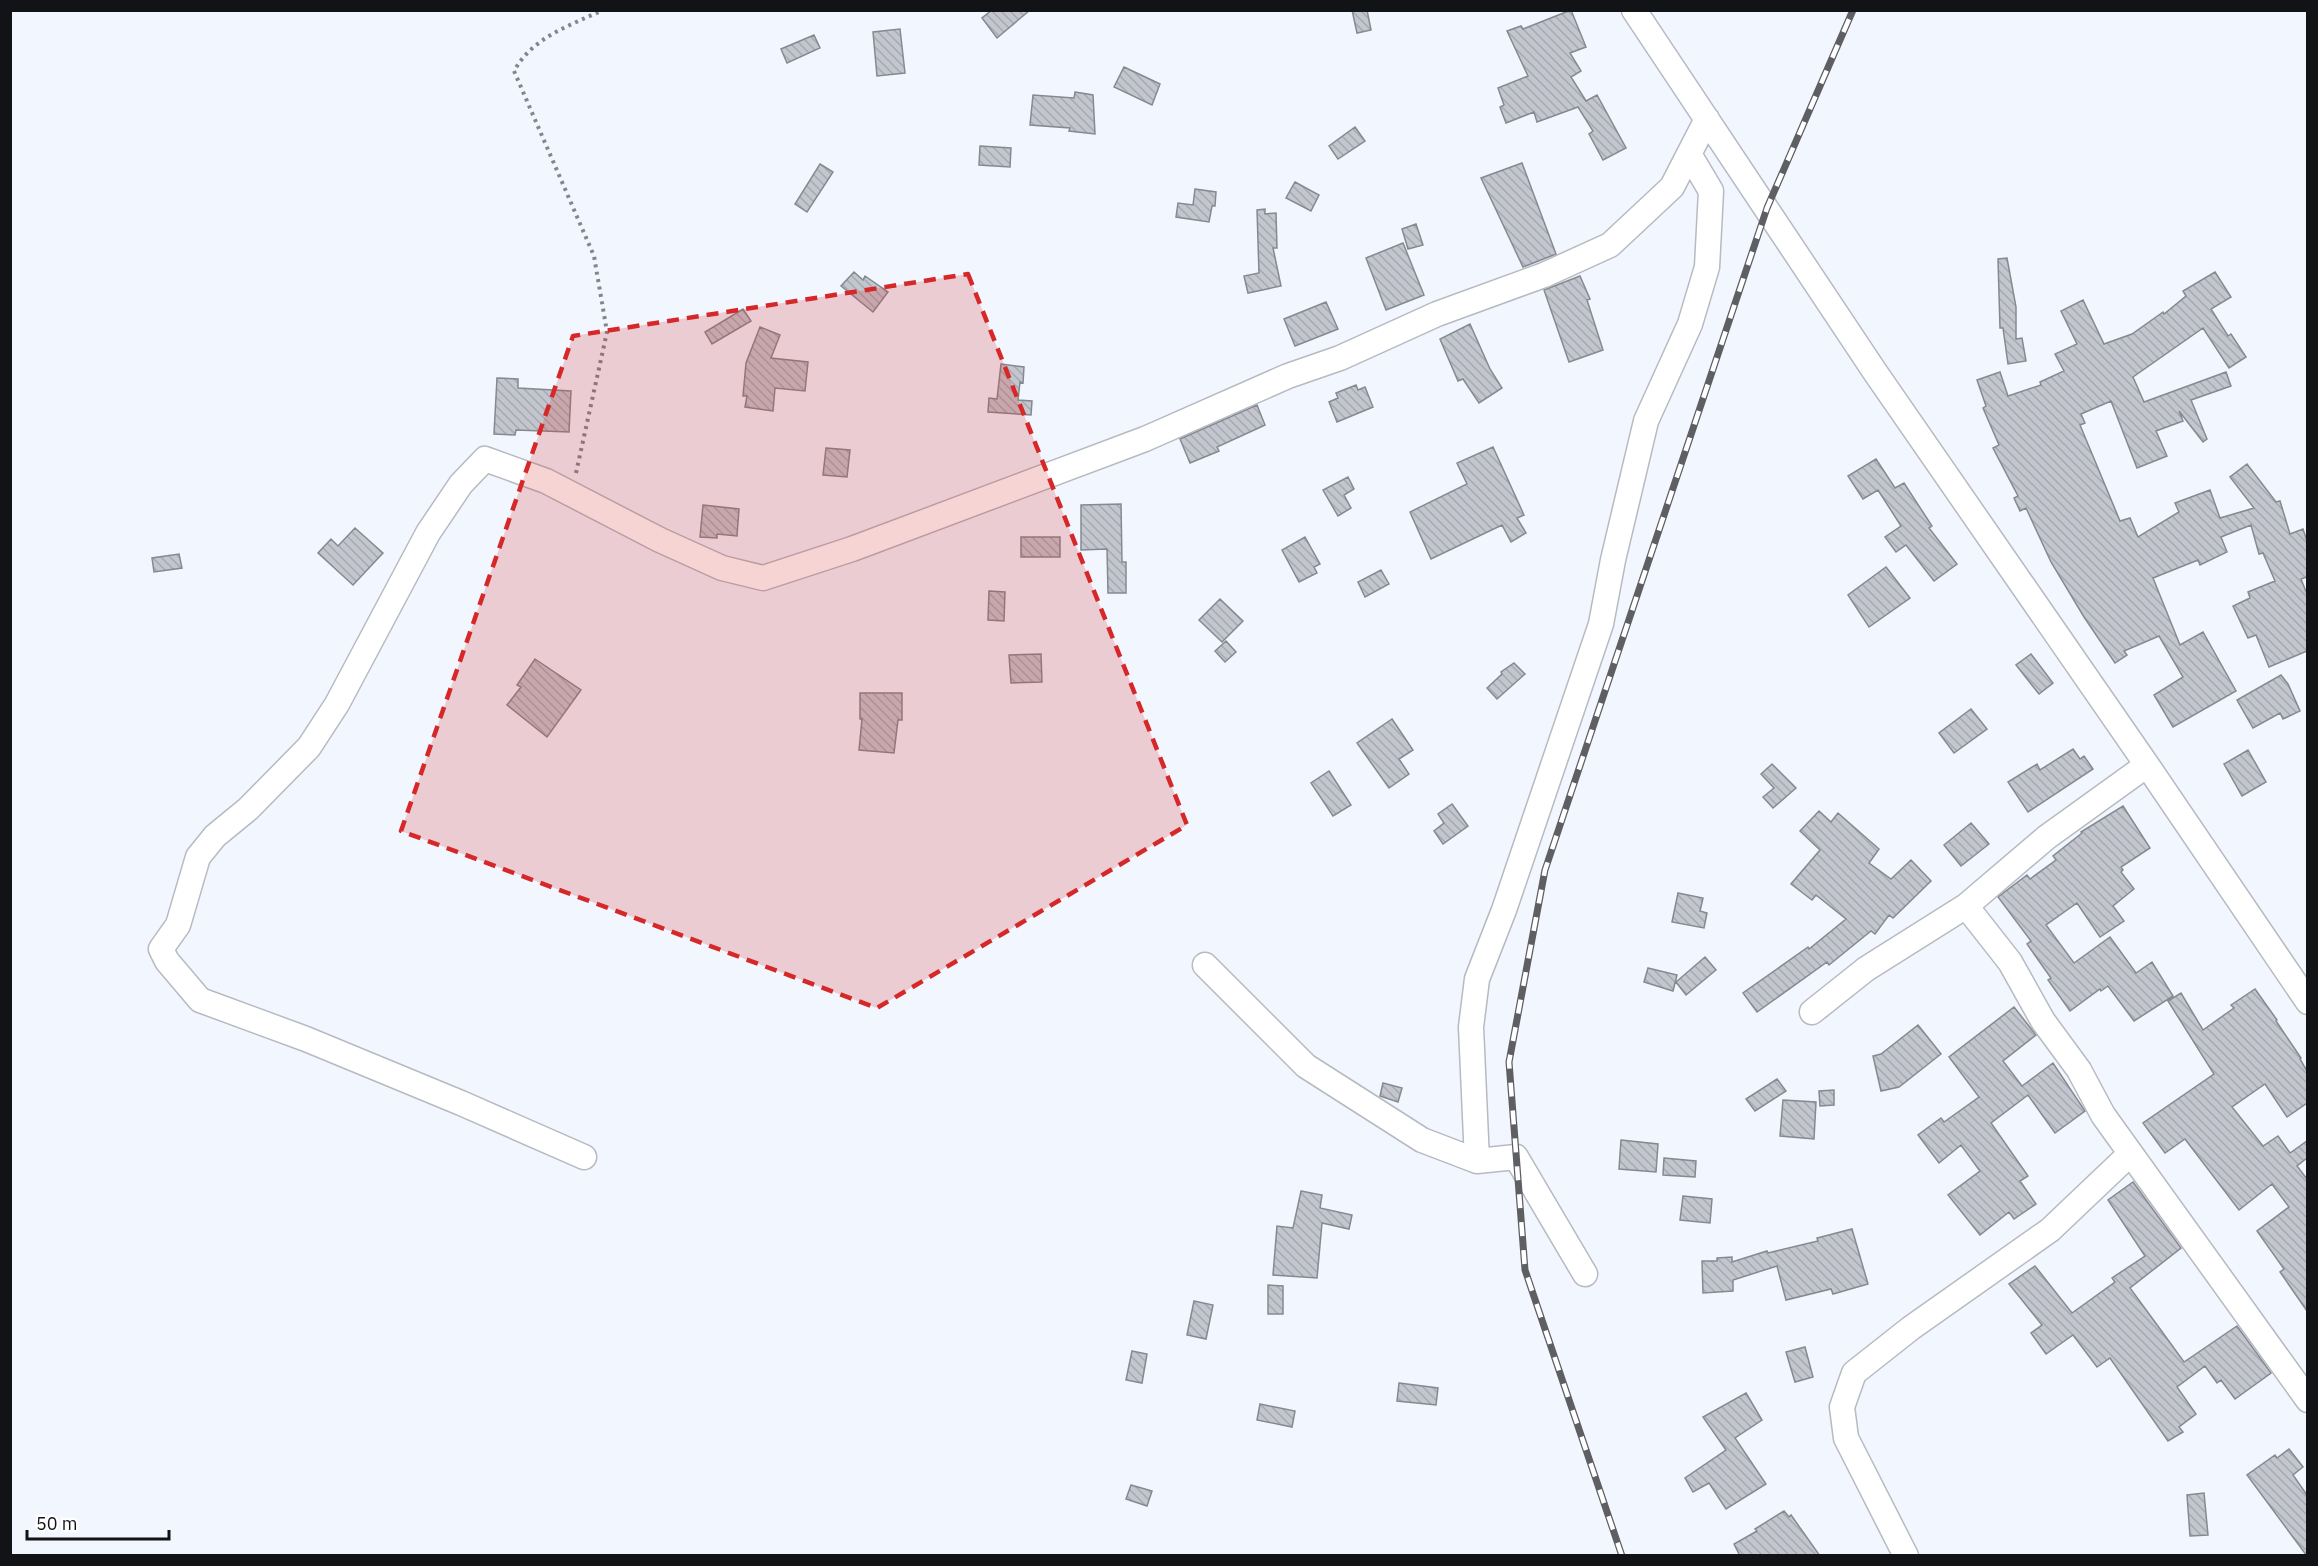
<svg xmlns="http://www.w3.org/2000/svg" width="2318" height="1566" viewBox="0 0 2318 1566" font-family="'IBM Plex Sans',sans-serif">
<defs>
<pattern id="building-back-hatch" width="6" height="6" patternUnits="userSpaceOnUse" patternTransform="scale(1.5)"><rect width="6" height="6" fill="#c3c6ce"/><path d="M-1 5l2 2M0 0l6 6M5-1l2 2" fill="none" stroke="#a6a9b0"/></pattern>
</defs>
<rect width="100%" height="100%" fill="#f2f6fe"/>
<path fill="url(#building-back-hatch)" stroke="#858990" stroke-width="1.5" d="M992 10H1030L997 38 982 18Z
M1352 10H1367L1371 30 1357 33Z
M1571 10 1586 47 1570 53 1581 71 1571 77 1586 101 1597 95 1626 148 1603 160 1589 134 1593 131 1578 107 1537 122 1534 112 1506 123 1500 107 1504 105 1498 88 1528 76 1507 31 1521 26 1523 29Z
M900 29 905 73 877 76 873 32Z
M814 35 820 48 787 63 781 49Z
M1124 67 1160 84 1152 105 1114 87Z
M1075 92 1093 95 1095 134 1069 131 1070 128 1030 125 1033 95 1074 98Z
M1355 127 1365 141 1338 159 1329 146Z
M980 146 1011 148 1010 167 979 165Z
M1522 163 1556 254 1523 267 1481 178Z
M820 164 833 172 807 212 795 204Z
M1295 182 1319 195 1311 211 1286 198Z
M1195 189 1216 192 1215 206H1212L1209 222 1176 217 1178 203 1193 205Z
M1265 209V214L1276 213 1277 248H1273L1281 286 1248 293 1244 276 1259 273 1257 210Z
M1416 224 1423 245 1408 249 1402 229Z
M1403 243 1424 295 1386 310 1366 258Z
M2007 258 2016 307V339L2022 338 2026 361 2008 364 2003 328H2000L1998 259Z
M854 272 863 280 865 276 888 292 873 312 841 286Z
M2215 272 2231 297 2211 309 2228 336 2231 334 2246 357 2229 368 2203 328 2133 377 2144 402 2226 372 2231 386 2191 400 2207 439 2203 442 2179 411 2183 421 2156 431 2167 456 2137 468 2111 401 2081 414 2085 423 2080 425 2120 521 2130 518 2138 537 2179 512 2175 503 2210 490 2220 518 2254 508 2230 477 2247 464 2276 502 2280 501 2290 534 2303 529 2307 541V577L2301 579 2307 594V651L2269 667 2256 635 2248 638 2233 606 2250 598 2248 592 2275 581 2263 553 2259 554 2251 525 2221 537 2227 552 2200 565 2198 560 2153 578 2180 645 2203 632 2236 691 2173 727 2154 695 2183 677 2159 636 2124 651 2127 655 2115 663 2084 617 2051 562 2026 508 2020 511 2014 498 2018 496 1993 448 1999 445 1983 408 1986 406 1977 380 2000 372 2008 396 2041 385 2040 382 2064 371 2055 354 2077 344 2061 311 2083 300 2104 344 2132 334 2163 312 2164 314 2186 296 2183 291Z
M1580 276 1590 299 1587 300 1603 350 1569 362 1544 290Z
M1326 302 1338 329 1295 346 1284 319Z
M743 309 751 321 712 344 705 332Z
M1470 324 1490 369 1502 388 1479 403 1463 379 1458 381 1440 339Z
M760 327 780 335 771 358 808 362 805 391 775 388 773 411 745 407 747 396H743L746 363Z
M1001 364 1024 367 1023 383 1020 382 1018 400 1032 401 1031 415 988 412 989 398 997 399Z
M497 378 518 379V388L571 391 569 432 516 430 515 435 494 434Z
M1356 385 1358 390 1365 387 1373 407 1337 422 1329 402 1338 398 1336 393Z
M1257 405 1265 425 1217 447 1219 451 1190 463 1180 439Z
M1493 447 1524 515 1517 518 1526 533 1511 542 1502 525 1431 559 1410 512 1467 484 1457 463Z
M826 448 850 450 847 477 823 475Z
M1876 459 1895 488 1904 483 1932 526 1929 528 1957 564 1934 581 1906 545 1896 552 1885 537 1901 526 1878 490 1863 499 1848 476Z
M1348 477 1354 489 1344 495 1351 508 1338 516 1323 490Z
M1121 504 1122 562H1126V593H1108L1107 549 1081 550V505Z
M703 505 739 509 737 536 717 534V538L700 537Z
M355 528 383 553 353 585 318 553 331 539 338 546Z
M1021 537H1060V557H1021Z
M1305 537 1320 564 1314 567 1317 573 1299 582 1282 550Z
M179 554 182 568 154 572 152 558Z
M1886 567 1910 598 1869 627 1848 595Z
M1381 570 1389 584 1365 597 1358 582Z
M989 591 1005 592 1004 621 988 620Z
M1220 599 1243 621 1222 642 1199 620Z
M1226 641 1236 652 1225 662 1215 651Z
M1041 654 1042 682 1011 683 1009 655Z
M2031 654 2053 683 2039 694 2016 665Z
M535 659 581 690 547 737 507 705 521 687 517 685Z
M1514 663 1525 674 1497 699 1487 688 1502 674 1501 672Z
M2281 675 2288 684 2300 711 2283 719 2280 713 2253 728 2237 700Z
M860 693H902V720H898L894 753 859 750 862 719H860Z
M1971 709 1987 729 1954 753 1939 733Z
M1392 719 1413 750 1399 759 1409 774 1389 788 1357 743Z
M2073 749 2080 759 2084 756 2093 769 2028 812 2008 782 2037 764 2040 770Z
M2248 750 2266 782 2242 796 2224 764Z
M1772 764 1796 788 1773 808 1763 797 1774 788 1761 774Z
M1329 771 1351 805 1333 816 1311 783Z
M1452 804 1468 826 1443 844 1434 831 1444 823 1438 814Z
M2123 806 2150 848 2121 867 2123 870 2121 872 2134 889 2113 906 2124 921 2100 937 2077 903 2046 925 2074 963 2110 937 2136 973 2152 962 2173 996 2134 1021 2108 986 2101 991 2100 989 2070 1011 2048 980 2051 978 2027 944 2031 941 1998 897 2027 875 2030 879 2056 860 2053 856 2082 833 2081 832Z
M1819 811 1831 822 1838 813 1879 849 1869 863 1891 879 1911 860 1931 881 1893 918 1889 915 1875 934 1871 931 1829 965 1827 962 1757 1012 1743 993 1808 947 1809 949 1846 919 1816 895 1812 900 1791 884 1820 850 1800 831Z
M1971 823 1989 844 1961 866 1944 845Z
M1678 893 1703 898 1700 911 1707 913 1704 928 1672 922Z
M1705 957 1716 970 1686 995 1676 982Z
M1648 968 1677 975 1673 991 1644 982Z
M2255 989 2277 1020 2276 1021 2301 1058 2300 1059 2307 1071V1103L2287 1117 2265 1084 2232 1107 2263 1146 2278 1136 2290 1153 2307 1141V1158L2297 1166 2307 1179V1311L2280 1272 2284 1269 2257 1231 2289 1207 2272 1184 2239 1210 2185 1139 2165 1153 2143 1123 2214 1074 2168 1001 2181 993 2203 1030 2234 1008 2231 1005Z
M2014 1007 2036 1035 2003 1061 2022 1086 2053 1063 2085 1111 2055 1133 2028 1095 1991 1123 2028 1176 2020 1181 2036 1204 2014 1219 2009 1212 1980 1235 1948 1195 1980 1171 1961 1145 1939 1163 1918 1135 1941 1118 1944 1122 1979 1097 1949 1057Z
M1918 1025 1941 1054 1899 1087 1881 1091 1873 1056 1881 1054Z
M1777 1079 1786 1091 1755 1111 1746 1099Z
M1383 1083 1402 1088 1398 1102 1380 1096Z
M1834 1090V1105L1820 1106 1819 1091Z
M1783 1100 1816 1102 1814 1139 1780 1136Z
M1621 1140 1658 1144 1656 1172 1619 1169Z
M1664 1158 1696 1161 1695 1177 1663 1175Z
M2133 1182 2181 1248 2130 1288 2163 1333 2184 1362 2237 1326 2271 1373 2235 1399 2221 1380 2217 1383 2205 1366 2177 1387 2196 1414 2179 1427 2183 1432 2168 1441 2110 1358 2097 1367 2073 1335 2046 1354 2031 1333 2042 1325 2009 1284 2035 1266 2072 1313 2115 1282 2112 1278 2145 1256 2108 1200Z
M1301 1191 1322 1195 1320 1208 1352 1215 1349 1229 1322 1223 1317 1278 1273 1275 1277 1226 1293 1228Z
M1683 1196 1712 1199 1710 1223 1680 1220Z
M1852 1229 1868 1284 1833 1294 1831 1289 1786 1300 1777 1266 1733 1280V1291L1703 1293 1702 1261H1717V1258L1732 1257V1262L1767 1251 1768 1253 1818 1241 1817 1238Z
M1268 1285 1283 1286V1314H1268Z
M1194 1301 1213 1305 1206 1339 1187 1335Z
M1805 1347 1813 1377 1795 1382 1786 1352Z
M1132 1351 1147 1354 1142 1383 1126 1380Z
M1399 1383 1438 1388 1436 1405 1397 1401Z
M1746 1393 1762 1420 1735 1438 1766 1484 1726 1509 1709 1483 1693 1492 1685 1478 1726 1450 1703 1417Z
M1260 1404 1295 1411 1292 1427 1257 1420Z
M2289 1449 2303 1467 2293 1475 2307 1495V1556L2247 1475 2275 1455 2277 1458Z
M1131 1485 1152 1491 1147 1506 1126 1499Z
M2204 1493 2208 1535 2190 1536 2187 1495Z
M1784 1511 1789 1517 1791 1515 1820 1556H1740L1734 1544 1757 1531 1755 1529Z"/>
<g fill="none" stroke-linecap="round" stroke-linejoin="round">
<defs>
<path id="minor" d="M1634 10 1875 372 2147 765 2308 1002
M1966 906 2010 962 2043 1021 2079 1070 2103 1115 2308 1400
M1205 965 1306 1066 1422 1140 1477 1161 1516 1157 1585 1274
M1812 1012 1866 969 1966 906 2047 837 2147 765
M584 1157 461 1103 306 1039 200 1000 167 961 161 949 178 925 198 857 215 836 248 809 309 747 337 704 428 533 461 484 485 459 546 481 660 540 722 568 763 578 852 549 1145 439 1288 376 1340 358 1437 314 1544 275 1610 245 1672 187 1707 119
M1477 1161 1471 1027 1477 979 1504 910 1601 624 1613 560 1646 421 1690 324 1707 267 1711 191 1689 154
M1906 1556 1846 1438 1842 1407 1854 1373 1911 1328 2050 1230 2130 1154"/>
</defs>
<use href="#minor" stroke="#b6bac1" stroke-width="27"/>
<path stroke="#84868c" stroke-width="4" stroke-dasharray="3 4.5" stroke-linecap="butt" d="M576 473 607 332 594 256 514 71C533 37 569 26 603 10"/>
<use href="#minor" stroke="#fff" stroke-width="24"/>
<defs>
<path id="rail" d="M1622 1556 1525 1270 1509 1062 1545 870 1767 208 1853 10"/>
</defs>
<use href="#rail" stroke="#5d5f63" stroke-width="7"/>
<use href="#rail" stroke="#fff" stroke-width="4.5" stroke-dasharray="14" stroke-linecap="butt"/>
</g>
<path fill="#d62828" fill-opacity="0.2" stroke="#d62828" stroke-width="4.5" stroke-dasharray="12 8" stroke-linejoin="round" d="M968 274 1187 825 877 1008 401 831 573 336Z"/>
<rect width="2318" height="1566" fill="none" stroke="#121316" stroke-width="24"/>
<path d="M27 1530v9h142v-9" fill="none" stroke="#121316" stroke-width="3"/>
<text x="36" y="1530" font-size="18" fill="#121316" stroke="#ffffff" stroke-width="4.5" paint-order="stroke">50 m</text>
</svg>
